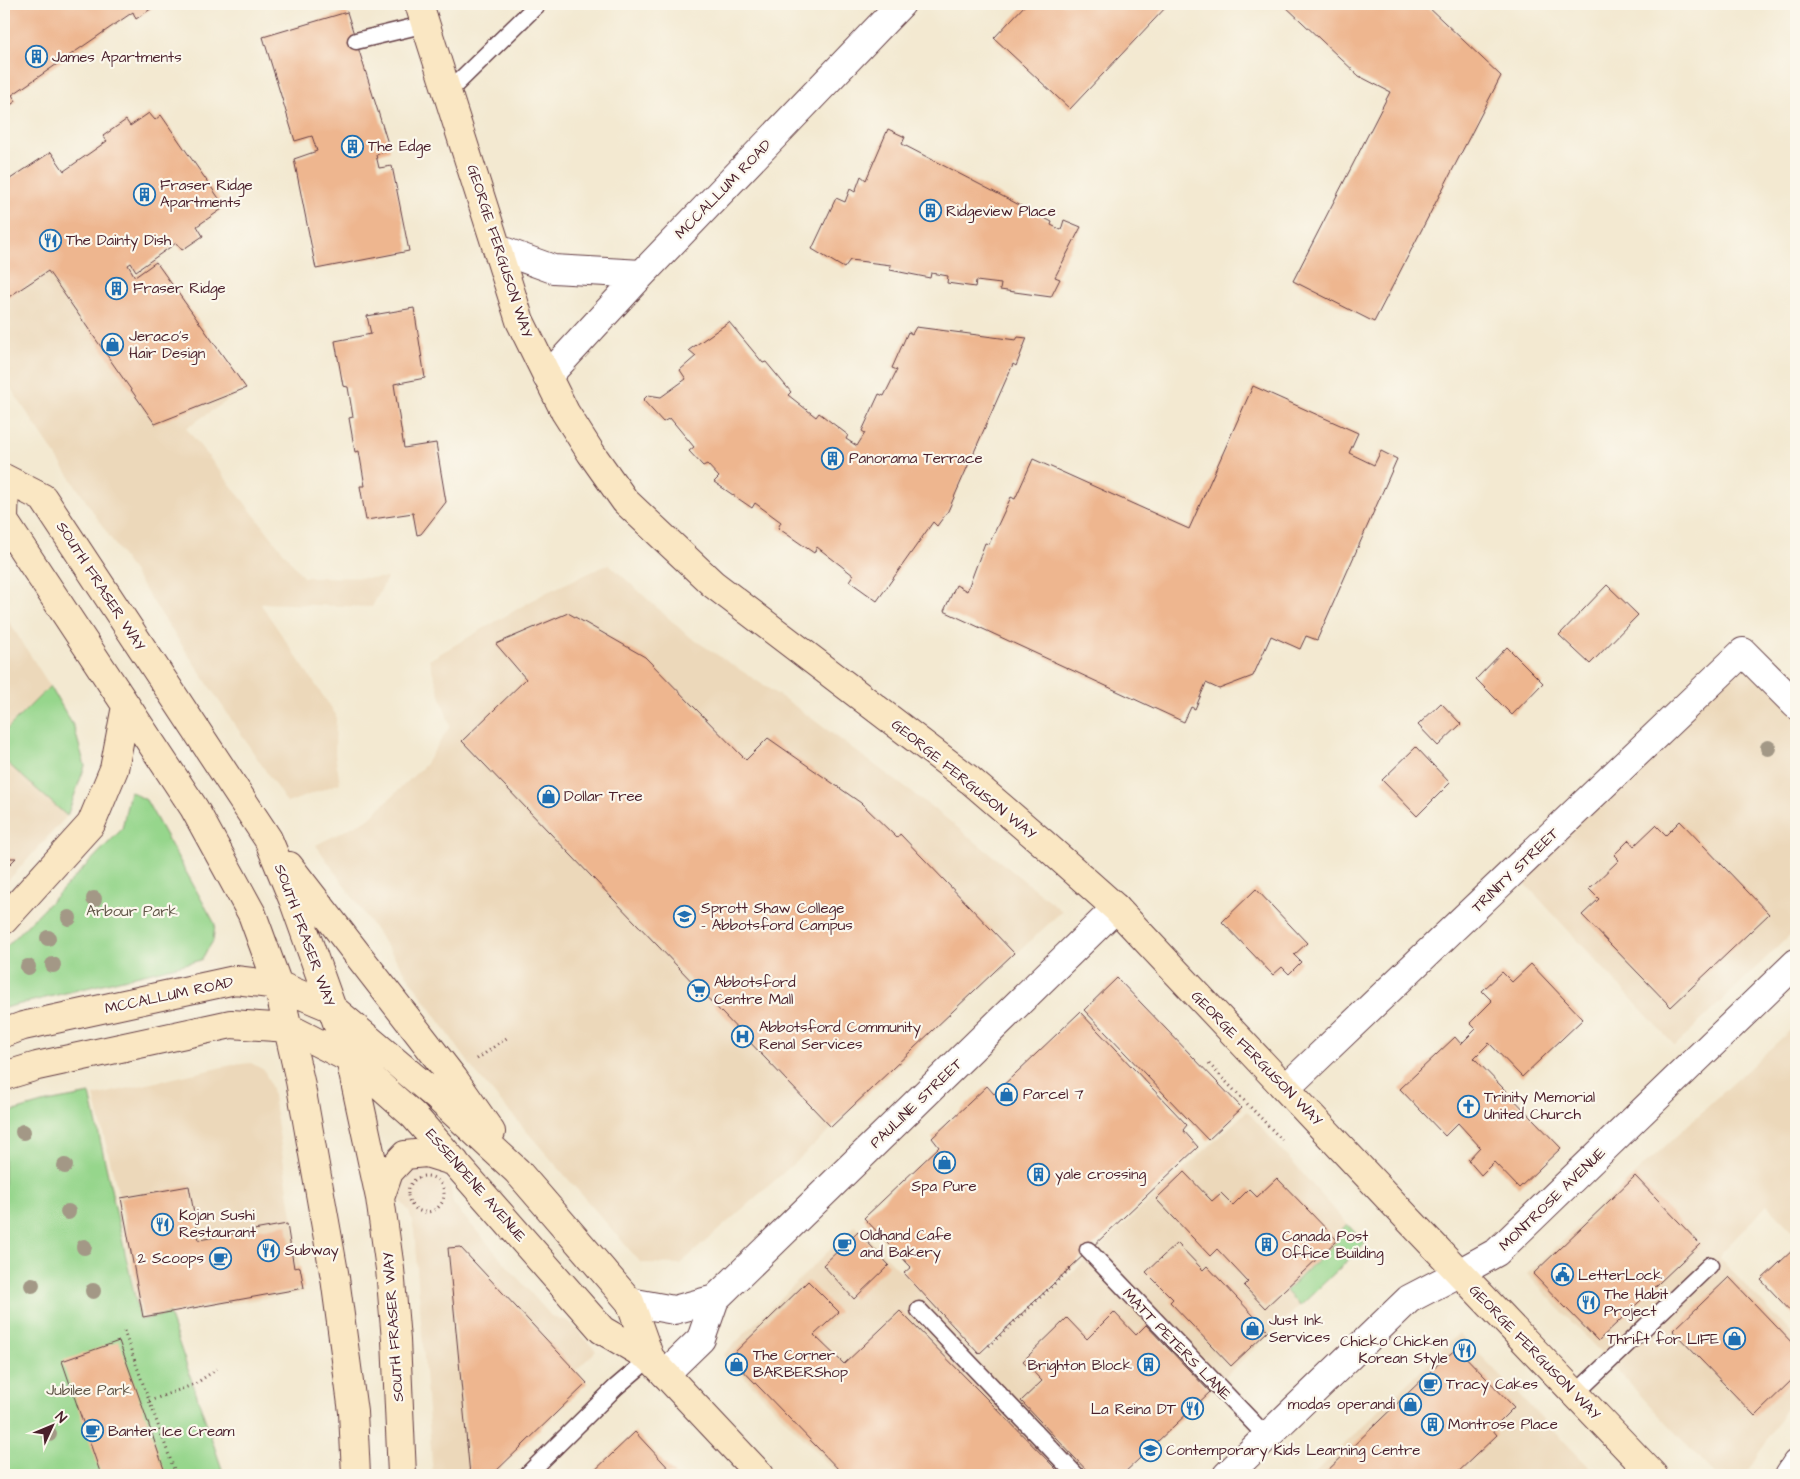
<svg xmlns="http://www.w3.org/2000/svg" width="1800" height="1479" viewBox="0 0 1800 1479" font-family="'Architects Daughter',sans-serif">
<rect width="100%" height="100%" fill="#fbf7ec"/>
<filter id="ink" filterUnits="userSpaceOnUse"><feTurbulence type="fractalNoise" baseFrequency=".02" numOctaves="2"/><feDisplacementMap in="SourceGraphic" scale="10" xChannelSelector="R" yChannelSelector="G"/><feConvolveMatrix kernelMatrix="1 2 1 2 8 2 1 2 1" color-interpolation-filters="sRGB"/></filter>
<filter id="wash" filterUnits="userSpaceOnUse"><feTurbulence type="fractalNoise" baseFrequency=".0096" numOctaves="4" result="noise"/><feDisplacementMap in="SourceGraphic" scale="20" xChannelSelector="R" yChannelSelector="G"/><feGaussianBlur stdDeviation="1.12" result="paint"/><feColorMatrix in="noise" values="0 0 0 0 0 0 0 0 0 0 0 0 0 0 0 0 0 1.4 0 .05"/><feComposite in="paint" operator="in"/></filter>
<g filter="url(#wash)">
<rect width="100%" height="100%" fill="#f3e9d1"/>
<path fill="#ecd8ba" d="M51 152 135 276 156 262 246 388 186 428 303 577 387 578 372 607 260 603 336 715 335 754 340 783 287 803 4 378V183Z
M609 564 687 635 792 704 860 754 938 812 1062 911 799 1159 680 1264 641 1263 475 1072 316 845 368 819 425 765 450 726 429 660 545 593Z
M4 614 50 686 4 732Z
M1743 661 1796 714V929L1675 1046 1520 878Z
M4 760 67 816 4 885Z
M1796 1025V1235L1767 1205 1722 1252 1720 1259 1796 1338V1394L1745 1475H1715L1527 1274Z
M251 1063 264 1070 272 1089 304 1292 169 1314 140 1321 118 1192 94 1096 232 1065Z
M1247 1111 1365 1244 1121 1475H839L723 1355 855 1225 983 1355Z
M417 1164 437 1170 450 1183 453 1204 552 1317 569 1321 596 1351 466 1475H433L414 1230 409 1211 398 1198 396 1189 401 1175Z
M1459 1333 1597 1475H1313Z"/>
<path fill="#96d68c" stroke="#707a5c" d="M50 686 74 727 85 766 67 816 4 760V732Z
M130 791 146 800 215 924 213 941 201 960 4 1008V949L122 829Z
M90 1094 140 1320 169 1314 224 1475H4V1114L42 1103Z
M1347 1224 1365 1244 1300 1306 1286 1291 1338 1240 1335 1236Z"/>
<g id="blocks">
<path fill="#eeb68f" d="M4 4H158L136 19 133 12 12 95 16 101 4 110Z
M1026 4H1169L1070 109 994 38Z
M1283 4H1425L1501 76 1374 322 1293 281 1390 92 1359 76Z
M347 12 390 150 376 155 379 168 392 166 409 251 316 269 294 159 317 151 312 136 295 141 263 37Z
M149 113 155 120 161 115 225 207 197 226 203 236 182 250 176 243 136 271 131 263 128 265 135 277 156 262 246 388 155 424 48 271 4 300V183L51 152 64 171 107 141 103 136 126 120 130 126Z
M888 129 905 137 902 144 1052 222 1051 225 1061 230 1064 220 1081 227 1055 277 1060 279 1051 297 1000 290 1001 284 976 281 975 287 947 283 948 276 931 273 930 278 890 270 891 265 850 260 844 268 812 249 836 198 845 202 850 189 855 192 861 176 866 180Z
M414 308 425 378 394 384 404 448 436 443 446 502 421 534 417 535 413 513 366 520 360 486H365L359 451 355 452 349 418 353 417 348 387 343 386 335 341 371 334 367 316Z
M729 322 763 363 766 362 791 392 788 395 816 417 819 413 848 435 846 439 857 446 865 433 862 431 879 394 884 396 897 370 892 368 908 332 912 334 916 327 1016 340 1018 337 1027 338 1016 366 1013 364 948 511 937 526 933 522 877 601 849 581 853 575 817 547 814 553 778 528 781 522 755 503 752 508 714 482 719 477 707 464 703 466 689 451 694 447 670 418 663 422 643 400 648 395 661 397 686 379 680 370 696 356 689 350Z
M1253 386 1358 433 1349 453 1374 465 1381 451 1397 459 1317 640 1306 636 1300 649 1271 636 1253 676 1219 689 1206 683 1195 709 1191 707 1184 722 944 611 956 585 967 591 985 543 989 544 1011 497 1015 499 1033 459 1189 529Z
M1607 585 1638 615 1590 664 1559 635Z
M568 613 645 657 746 760 768 738 861 803 897 838 900 834 1014 953 831 1127 462 741 526 679 496 644Z
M1507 647 1543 683 1512 715 1476 679Z
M1441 703 1461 724 1438 746 1418 725Z
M1416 747 1450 783 1417 816 1382 780Z
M1680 821 1769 914 1671 1007 1582 915 1599 899 1589 889 1619 860 1614 855 1629 840 1634 846 1656 825 1666 835Z
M4 858H16L4 870Z
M1256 889 1307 943 1294 955 1301 962 1289 974 1282 967 1273 975 1222 922Z
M1531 964 1583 1019 1522 1077 1489 1043 1474 1058 1561 1148 1519 1188 1494 1162 1481 1175 1468 1160 1480 1147 1458 1123 1445 1136 1400 1089 1455 1037 1461 1044 1476 1029 1470 1023 1492 1001 1482 991 1502 972 1512 982Z
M1117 978 1242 1108 1208 1140 1084 1010Z
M1080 1012 1187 1125 1183 1130 1198 1147 979 1354 904 1273 911 1267 864 1218 939 1147 932 1138 987 1086 994 1094Z
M1184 1172 1212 1201 1221 1193 1233 1205 1249 1189 1257 1197 1277 1178 1337 1240 1265 1308 1244 1286 1248 1282 1217 1249 1210 1256 1156 1199Z
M1635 1176 1700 1244 1598 1341 1533 1274Z
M189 1186 199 1240 287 1224 294 1268 300 1267 304 1288 143 1317 121 1198Z
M858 1232 889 1265 854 1299 823 1265Z
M1177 1243 1203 1270 1207 1266 1268 1331 1231 1366 1170 1302 1173 1299 1146 1272Z
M460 1247 587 1383 492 1475H470L448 1248Z
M1796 1247V1317L1761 1280Z
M1729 1277 1796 1347V1376L1755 1416 1673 1331Z
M808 1281 839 1312 814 1335 844 1364 900 1311 1062 1475H844L730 1357Z
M1114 1312 1136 1335 1146 1325 1210 1392 1122 1475H1091L1021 1401 1042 1381 1023 1361 1067 1318 1087 1339Z
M119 1341 143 1408 166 1475H101L62 1361Z
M1457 1348 1514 1407 1492 1429 1497 1435 1455 1475H1323L1434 1368Z
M635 1432 675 1475H590Z"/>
</g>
</g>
<g filter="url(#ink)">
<use href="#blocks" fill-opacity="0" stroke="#633d44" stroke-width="1"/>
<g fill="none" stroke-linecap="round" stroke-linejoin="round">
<defs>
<path id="service" d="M356 41 426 24
M448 92 538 4
M1088 1250 1267 1437
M919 1310 1076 1475
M1575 1394 1710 1265
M527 1475 616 1387 650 1358"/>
<path id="minor" d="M1286 1088 1743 652 1796 705
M1459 1273 1497 1252 1796 963
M630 1302 674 1310 715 1299
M665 1374 701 1339 715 1299 1116 908
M1789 1475 1796 1464"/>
<path id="tertiary" d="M498 249 553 269 642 274
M547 377 642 274 901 4
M1227 1475 1409 1299 1459 1273"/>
<path id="secondary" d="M419 4 520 321 565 412 591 453 625 501 713 584 970 780 1042 842 1116 908 1411 1222 1653 1475
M4 478 43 498 268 839 294 902 350 1059 380 1198 390 1269 396 1340 402 1475
M5 480 4 521 194 808 252 914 278 985 300 1081 335 1278 353 1412 356 1475
M289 866 454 1079 491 1132
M4 920 91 824 114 769 126 706
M4 1033 23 1026 235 980 278 985 332 1008 436 1096 517 1171 630 1302 650 1358
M4 1076 37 1066 231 1024 289 1028 350 1059 414 1116 602 1330 650 1358 760 1475
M380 1198 389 1172 405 1155 426 1153 455 1162"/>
</defs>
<use href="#service" stroke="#633d44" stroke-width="19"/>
<use href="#minor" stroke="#633d44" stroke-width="30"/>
<use href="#tertiary" stroke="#633d44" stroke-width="30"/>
<use href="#secondary" stroke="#633d44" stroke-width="30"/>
<path stroke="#633d44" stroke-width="3" stroke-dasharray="1 4" stroke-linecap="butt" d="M477 1059 508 1037
M1209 1064 1282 1140
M408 1194a18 18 0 1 1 36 0a18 18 0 1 1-36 0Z
M124 1331 176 1475
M989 1346 1071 1268
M149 1401 195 1384 217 1369"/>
<use href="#service" stroke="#fff" stroke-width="16"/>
<use href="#minor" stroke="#fff" stroke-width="28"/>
<use href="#tertiary" stroke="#fff" stroke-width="28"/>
<use href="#secondary" stroke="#fae7c3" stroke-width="28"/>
</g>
<g fill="#a39886">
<circle cx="1768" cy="748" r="8"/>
<circle cx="94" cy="899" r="8"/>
<circle cx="69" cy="918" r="8"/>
<circle cx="48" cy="938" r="8"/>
<circle cx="53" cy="965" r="8"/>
<circle cx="28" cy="967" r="8"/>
<circle cx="23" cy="1132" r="8"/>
<circle cx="65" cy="1166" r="8"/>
<circle cx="68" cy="1212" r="8"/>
<circle cx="84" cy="1247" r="8"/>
<circle cx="32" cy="1285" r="8"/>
<circle cx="93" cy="1291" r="8"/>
<circle cx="49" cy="1434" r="8"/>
</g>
</g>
<defs>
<symbol id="building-ring" viewBox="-11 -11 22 22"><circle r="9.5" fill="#fbf7ec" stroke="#1f6fb2" stroke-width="1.5"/><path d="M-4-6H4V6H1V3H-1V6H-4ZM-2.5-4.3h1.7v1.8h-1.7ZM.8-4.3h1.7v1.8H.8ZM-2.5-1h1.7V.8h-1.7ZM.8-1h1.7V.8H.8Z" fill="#1f6fb2"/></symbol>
<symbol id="restaurant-ring" viewBox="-11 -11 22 22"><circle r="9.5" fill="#fbf7ec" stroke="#1f6fb2" stroke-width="1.5"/><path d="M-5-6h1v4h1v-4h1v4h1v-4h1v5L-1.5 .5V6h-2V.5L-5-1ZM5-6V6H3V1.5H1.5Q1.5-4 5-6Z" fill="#1f6fb2"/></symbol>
<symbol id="shop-ring" viewBox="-11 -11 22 22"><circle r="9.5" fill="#fbf7ec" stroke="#1f6fb2" stroke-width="1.5"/><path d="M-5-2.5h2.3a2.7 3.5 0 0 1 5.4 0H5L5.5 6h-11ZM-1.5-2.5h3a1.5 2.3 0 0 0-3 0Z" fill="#1f6fb2"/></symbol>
<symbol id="university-ring" viewBox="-11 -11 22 22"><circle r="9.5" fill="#fbf7ec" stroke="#1f6fb2" stroke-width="1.5"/><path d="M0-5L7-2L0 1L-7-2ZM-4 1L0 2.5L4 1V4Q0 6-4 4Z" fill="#1f6fb2"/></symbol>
<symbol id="supermarket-ring" viewBox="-11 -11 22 22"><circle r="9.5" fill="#fbf7ec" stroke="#1f6fb2" stroke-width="1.5"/><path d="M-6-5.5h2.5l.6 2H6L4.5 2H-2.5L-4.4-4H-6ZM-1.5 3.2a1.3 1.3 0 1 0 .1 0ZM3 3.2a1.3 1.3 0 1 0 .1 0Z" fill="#1f6fb2"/></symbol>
<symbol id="hospital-ring" viewBox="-11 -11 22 22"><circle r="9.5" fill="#fbf7ec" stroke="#1f6fb2" stroke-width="1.5"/><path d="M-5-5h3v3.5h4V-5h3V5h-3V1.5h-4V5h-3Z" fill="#1f6fb2"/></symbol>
<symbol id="church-ring" viewBox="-11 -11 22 22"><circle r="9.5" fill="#fbf7ec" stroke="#1f6fb2" stroke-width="1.5"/><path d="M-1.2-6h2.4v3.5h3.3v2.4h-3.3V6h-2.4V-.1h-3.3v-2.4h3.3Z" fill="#1f6fb2"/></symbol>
<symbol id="cafe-ring" viewBox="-11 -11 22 22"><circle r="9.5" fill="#fbf7ec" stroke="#1f6fb2" stroke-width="1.5"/><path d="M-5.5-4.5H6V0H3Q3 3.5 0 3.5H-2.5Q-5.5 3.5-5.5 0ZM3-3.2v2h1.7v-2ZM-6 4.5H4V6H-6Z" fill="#1f6fb2"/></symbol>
<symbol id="civic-ring" viewBox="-11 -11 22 22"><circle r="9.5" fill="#fbf7ec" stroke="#1f6fb2" stroke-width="1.5"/><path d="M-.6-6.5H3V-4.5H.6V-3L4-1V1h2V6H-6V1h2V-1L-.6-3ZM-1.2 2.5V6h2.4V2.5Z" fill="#1f6fb2"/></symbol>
<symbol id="school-ring" viewBox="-11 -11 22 22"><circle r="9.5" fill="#fbf7ec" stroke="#1f6fb2" stroke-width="1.5"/><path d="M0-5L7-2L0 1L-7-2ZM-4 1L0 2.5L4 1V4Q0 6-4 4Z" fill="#1f6fb2"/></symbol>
</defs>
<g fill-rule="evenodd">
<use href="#building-ring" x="24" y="44" width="25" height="25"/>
<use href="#building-ring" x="340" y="134" width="25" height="25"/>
<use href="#building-ring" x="132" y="182" width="25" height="25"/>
<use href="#building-ring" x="918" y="198" width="25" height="25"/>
<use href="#restaurant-ring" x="38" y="228" width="25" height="25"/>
<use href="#building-ring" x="104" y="276" width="25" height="25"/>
<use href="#shop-ring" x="100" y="332" width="25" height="25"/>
<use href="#building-ring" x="820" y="446" width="25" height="25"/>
<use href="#shop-ring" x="536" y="784" width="25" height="25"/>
<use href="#university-ring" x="672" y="904" width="25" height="25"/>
<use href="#supermarket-ring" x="686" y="978" width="25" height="25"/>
<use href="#hospital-ring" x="730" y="1024" width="25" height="25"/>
<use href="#shop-ring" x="994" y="1082" width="25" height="25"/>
<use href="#church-ring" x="1456" y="1094" width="25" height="25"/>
<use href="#shop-ring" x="932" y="1150" width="25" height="25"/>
<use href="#building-ring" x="1026" y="1162" width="25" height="25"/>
<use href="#restaurant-ring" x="150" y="1212" width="25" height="25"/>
<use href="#cafe-ring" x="832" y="1232" width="25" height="25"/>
<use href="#building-ring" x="1254" y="1232" width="25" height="25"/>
<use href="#restaurant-ring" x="256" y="1238" width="25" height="25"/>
<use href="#cafe-ring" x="208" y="1246" width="25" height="25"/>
<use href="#civic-ring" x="1550" y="1262" width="25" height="25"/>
<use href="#restaurant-ring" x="1576" y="1290" width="25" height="25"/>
<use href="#shop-ring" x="1240" y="1316" width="25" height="25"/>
<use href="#shop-ring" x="1722" y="1326" width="25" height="25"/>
<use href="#restaurant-ring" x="1452" y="1338" width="25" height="25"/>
<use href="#shop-ring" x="724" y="1352" width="25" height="25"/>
<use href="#building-ring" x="1136" y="1352" width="25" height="25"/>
<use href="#cafe-ring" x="1418" y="1372" width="25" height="25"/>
<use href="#shop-ring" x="1398" y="1392" width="25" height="25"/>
<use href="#restaurant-ring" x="1180" y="1396" width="25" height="25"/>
<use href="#building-ring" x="1420" y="1412" width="25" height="25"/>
<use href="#cafe-ring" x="80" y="1418" width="25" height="25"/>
<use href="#school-ring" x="1138" y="1438" width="25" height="25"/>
</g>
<g text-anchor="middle" stroke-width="4.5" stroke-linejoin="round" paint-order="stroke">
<g font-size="15" fill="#4a1f2b" stroke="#fbf7ec" text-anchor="start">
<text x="52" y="62">James Apartments</text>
<text x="368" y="151">The Edge</text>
<text x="160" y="190">Fraser Ridge<tspan x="160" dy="17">Apartments</tspan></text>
<text x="946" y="216">Ridgeview Place</text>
<text x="66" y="245">The Dainty Dish</text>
<text x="133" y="293">Fraser Ridge</text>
<text x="129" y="341">Jeraco's<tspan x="129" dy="17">Hair Design</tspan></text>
<text x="849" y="463">Panorama Terrace</text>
<text x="564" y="801">Dollar Tree</text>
<text x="701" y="913">Sprott Shaw College<tspan x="701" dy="17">- Abbotsford Campus</tspan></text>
<text x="714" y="987">Abbotsford<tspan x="714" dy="17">Centre Mall</tspan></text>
<text x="759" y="1032">Abbotsford Community<tspan x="759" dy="17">Renal Services</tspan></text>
<text x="1023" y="1099">Parcel 7</text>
<text x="1484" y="1102">Trinity Memorial<tspan x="1484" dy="17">United Church</tspan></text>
<text x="1055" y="1179">yale crossing</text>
<text x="944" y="1191" text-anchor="middle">Spa Pure</text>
<text x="179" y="1220">Kojan Sushi<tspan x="179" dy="17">Restaurant</tspan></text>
<text x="860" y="1240">Oldhand Cafe<tspan x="860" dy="17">and Bakery</tspan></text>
<text x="1282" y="1241">Canada Post<tspan x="1282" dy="17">Office Building</tspan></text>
<text x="285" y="1255">Subway</text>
<text x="204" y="1263" text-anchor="end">2 Scoops</text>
<text x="1578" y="1280">LetterLock</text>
<text x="1604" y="1299">The Habit<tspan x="1604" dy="17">Project</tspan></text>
<text x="1269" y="1325">Just Ink<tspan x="1269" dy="17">Services</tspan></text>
<text x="1719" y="1344" text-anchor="end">Thrift for LIFE</text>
<text x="1448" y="1346" text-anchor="end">Chicko Chicken<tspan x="1448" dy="17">Korean Style</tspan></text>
<text x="753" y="1360">The Corner<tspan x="753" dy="17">BARBERShop</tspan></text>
<text x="1132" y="1370" text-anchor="end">Brighton Block</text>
<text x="1446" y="1389">Tracy Cakes</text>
<text x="1395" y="1409" text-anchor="end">modas operandi</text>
<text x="1176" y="1414" text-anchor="end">La Reina DT</text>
<text x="1448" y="1429">Montrose Place</text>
<text x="108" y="1436">Banter Ice Cream</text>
<text x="1166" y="1455">Contemporary Kids Learning Centre</text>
</g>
<g font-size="15" fill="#4a1f2b" stroke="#fbf7ec">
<text transform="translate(723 189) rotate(-46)" y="5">MCCALLUM ROAD</text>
<text transform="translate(500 251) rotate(72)" y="5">GEORGE FERGUSON WAY</text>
<text transform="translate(101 586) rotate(57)" y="5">SOUTH FRASER WAY</text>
<text transform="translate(964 779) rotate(39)" y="5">GEORGE FERGUSON WAY</text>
<text transform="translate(1515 870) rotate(-44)" y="5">TRINITY STREET</text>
<text transform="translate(305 935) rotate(70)" y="5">SOUTH FRASER WAY</text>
<text transform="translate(169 995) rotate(-12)" y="5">MCCALLUM ROAD</text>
<text transform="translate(1257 1058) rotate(46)" y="5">GEORGE FERGUSON WAY</text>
<text transform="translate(916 1103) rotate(-44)" y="5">PAULINE STREET</text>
<text transform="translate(476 1185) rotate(49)" y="5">ESSENDENE AVENUE</text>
<text transform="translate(1552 1199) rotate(-44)" y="5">MONTROSE AVENUE</text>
<text transform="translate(393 1327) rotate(-94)" y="5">SOUTH FRASER WAY</text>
<text transform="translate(1177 1344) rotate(46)" y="5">MATT PETERS LANE</text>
<text transform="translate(1535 1352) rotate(46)" y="5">GEORGE FERGUSON WAY</text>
</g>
<g font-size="15" fill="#615648" stroke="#fbf7ec">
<text x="132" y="916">Arbour Park</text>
<text x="89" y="1395">Jubilee Park</text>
</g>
</g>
<rect width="1800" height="1479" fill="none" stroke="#fbf7ec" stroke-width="20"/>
<g transform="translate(52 1426) rotate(46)" stroke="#fbf7ec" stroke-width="4" paint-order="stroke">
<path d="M0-4L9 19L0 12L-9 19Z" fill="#4a1f2b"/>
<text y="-8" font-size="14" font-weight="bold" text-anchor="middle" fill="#4a1f2b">N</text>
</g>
</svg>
